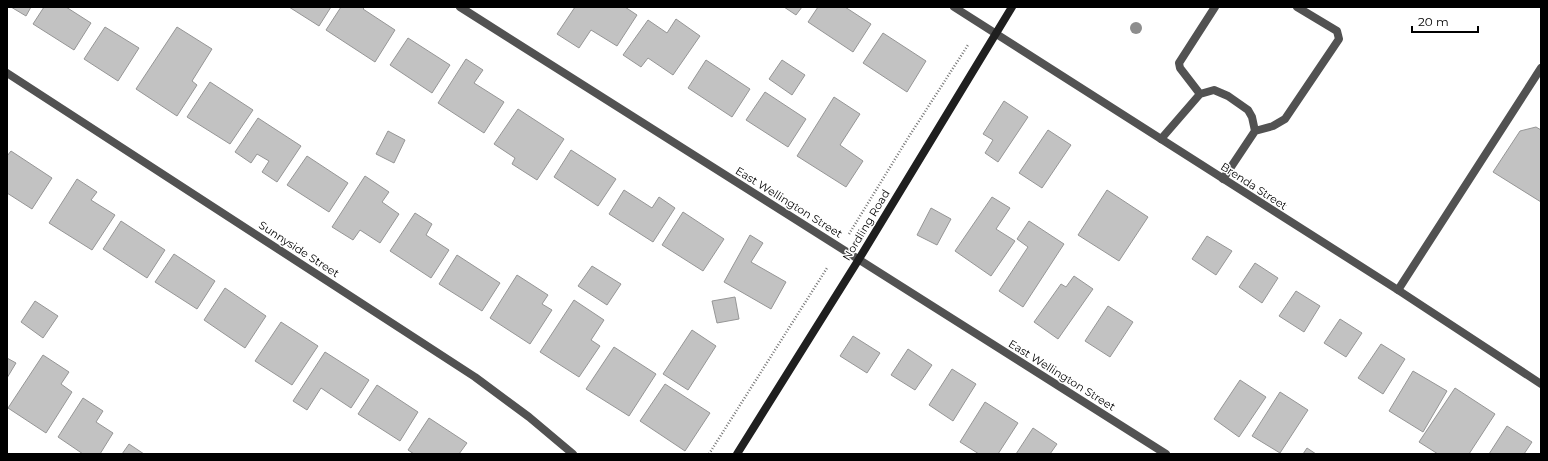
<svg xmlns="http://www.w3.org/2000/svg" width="1548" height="461" viewBox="0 0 1548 461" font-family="Montserrat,sans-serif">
<rect width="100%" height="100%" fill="#fff"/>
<path fill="#c2c2c2" stroke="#969696" d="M11 7H31L26 16Z
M44 7H66L91 23 74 50 33 24Z
M289 7H331L319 26Z
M341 7H365L363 9 395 30 375 62 326 30Z
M575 7H625L637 15 617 46 591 30 579 48 557 34Z
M784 7H802L796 15Z
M818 7H845L871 24 853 52 808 22Z
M676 19 700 36 673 75 648 58 641 67 623 55 648 20 667 33Z
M105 27 139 48 118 81 84 59Z
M177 27 212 49 192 81 197 85 177 116 136 89Z
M883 33 926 61 907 92 863 63Z
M408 38 450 65 432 93 390 65Z
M466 59 483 70 474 83 504 102 484 133 438 103Z
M706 60 750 89 732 117 688 88Z
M782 60 805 75 792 95 769 79Z
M210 82 253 110 230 144 187 117Z
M765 92 806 119 788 147 746 120Z
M834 97 860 114 840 145 863 161 846 187 797 156Z
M1004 101 1028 117 998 162 985 153 993 140 983 134Z
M518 109 564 139 537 180 512 164 515 158 494 144Z
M258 118 301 146 277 182 262 172 269 161 257 154 251 163 235 152Z
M1536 127 1541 130V202L1493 172 1520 131Z
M1048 130 1071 145 1042 188 1019 173Z
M388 131 405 140 394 163 376 154Z
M571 150 616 179 598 206 554 177Z
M11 151 52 178 32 209 7 193V156Z
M307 156 348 183 329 212 287 185Z
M365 176 389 192 382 202 399 214 380 243 360 230 353 240 332 227Z
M77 179 97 192 91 200 115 215 92 250 49 223Z
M624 190 652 208 659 197 675 208 653 242 609 214Z
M1107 190 1148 217 1119 261 1078 235Z
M992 197 1010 208 996 229 1015 241 991 276 955 251Z
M931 208 951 219 937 245 917 235Z
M683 212 724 239 703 271 662 245Z
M415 213 432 224 426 235 449 250 431 278 390 251Z
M121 221 165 250 147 278 103 249Z
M1029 221 1064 244 1023 307 999 291 1028 247 1017 239Z
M750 235 763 243 751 262 786 282 771 309 724 282Z
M1207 236 1232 251 1216 275 1192 259Z
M174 254 215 281 197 309 155 282Z
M457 255 500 283 482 311 439 284Z
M1255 263 1278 278 1262 303 1239 287Z
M592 266 621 284 607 305 578 286Z
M517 275 548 295 542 304 552 310 530 344 490 318Z
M1074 276 1093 289 1058 339 1034 322 1061 284 1066 287Z
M225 288 266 316 245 348 204 320Z
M1296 291 1320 306 1304 332 1279 316Z
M735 297 739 319 717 323 712 301Z
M574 300 604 320 591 340 600 346 579 377 540 352Z
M35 301 58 316 43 338 21 322Z
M1108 306 1133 322 1110 357 1085 341Z
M1340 319 1362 333 1346 357 1324 343Z
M281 322 318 346 292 385 255 361Z
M692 330 716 346 688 390 663 374Z
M853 336 880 353 867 373 840 356Z
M1381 344 1405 359 1383 394 1358 378Z
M614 347 656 374 629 416 586 389Z
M908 349 932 365 915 390 891 375Z
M325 352 369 380 351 408 321 388 307 410 293 401Z
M43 355 69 372 61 384 72 392 46 433 8 408Z
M7 358 16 363 7 378Z
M952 369 976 384 953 421 929 405Z
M1413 371 1447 391 1423 432 1389 411Z
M1240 380 1266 397 1239 437 1214 419Z
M665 384 710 413 685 451 640 421Z
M377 385 418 412 400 441 358 414Z
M1455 388 1495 414 1469 454H1438L1419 442Z
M1280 392 1308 410 1280 453 1252 436Z
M83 398 103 411 96 422 113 433 100 454H83L58 437Z
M985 402 1018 423 998 454H979L960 442Z
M429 418 467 443 459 454H414L408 450Z
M1507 426 1532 442 1524 454H1489Z
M1033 428 1057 444 1050 454H1016Z
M129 444 144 454H122Z
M1307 448 1316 454H1303Z"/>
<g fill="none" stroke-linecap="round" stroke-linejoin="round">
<path stroke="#747474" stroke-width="2.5" stroke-dasharray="1 2" stroke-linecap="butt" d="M849 234 908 138 968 45
M709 454 827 268"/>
<path stroke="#525252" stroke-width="8" d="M1200 94 1180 68 1179 63 1215 7
M1255 131 1273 126 1285 119 1339 39 1337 31 1297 7
M1161 139 1200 94 1214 90 1228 96 1248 110 1252 117 1255 131 1223 179
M1398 290 1541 68"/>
<path stroke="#525252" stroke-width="8" d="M460 7 1166 454
M954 7 1398 290 1541 384
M7 73 475 377 529 417 573 454"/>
<path stroke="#1f1f1f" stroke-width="8" d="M737 454 859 259 1012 7"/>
</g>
<circle fill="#8d8d8d" cx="1136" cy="28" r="6"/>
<g text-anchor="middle" stroke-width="3" stroke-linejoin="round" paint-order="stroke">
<g font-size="11" fill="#000" stroke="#fff">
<text transform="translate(1254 186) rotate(33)" y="4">Brenda Street</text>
<text transform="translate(789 202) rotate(32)" y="4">East Wellington Street</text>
<text transform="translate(866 225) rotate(-59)" y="4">Nordling Road</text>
<text transform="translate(299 249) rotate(33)" y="4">Sunnyside Street</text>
<text transform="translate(1062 375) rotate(32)" y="4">East Wellington Street</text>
</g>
</g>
<rect width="1548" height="461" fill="none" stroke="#000000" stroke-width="16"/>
<path d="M1412 26v6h66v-6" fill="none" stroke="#000000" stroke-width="2"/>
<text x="1418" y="26" font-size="12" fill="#000000" stroke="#ffffff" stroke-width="3" paint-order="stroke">20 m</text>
</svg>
